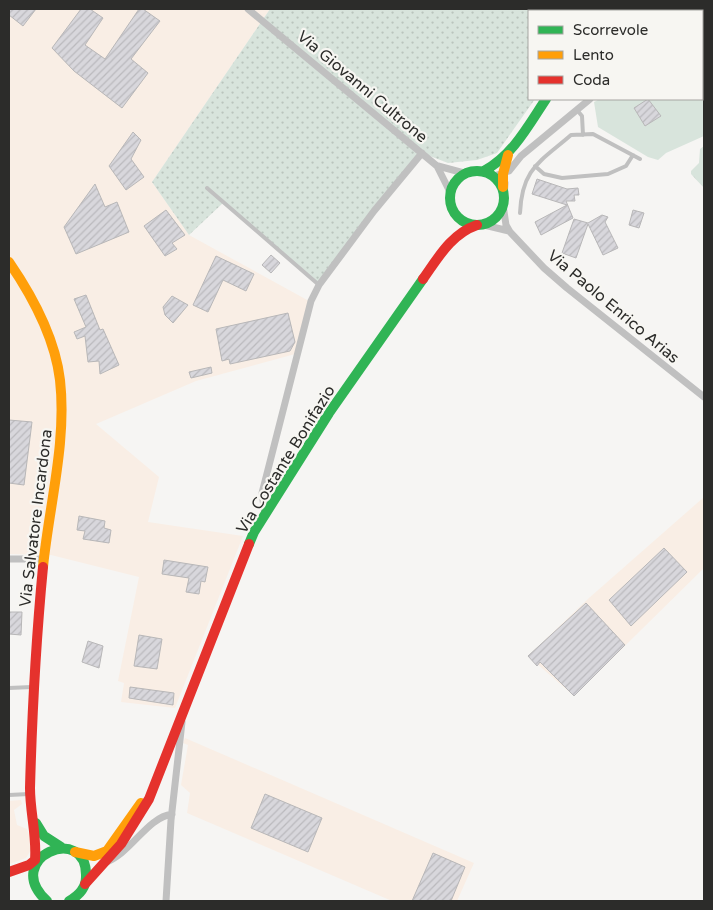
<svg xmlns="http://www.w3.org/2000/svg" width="713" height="910" viewBox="0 0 713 910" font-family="'Varela Round',sans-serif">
<defs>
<pattern id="grass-dots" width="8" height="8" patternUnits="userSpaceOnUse" patternTransform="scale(1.25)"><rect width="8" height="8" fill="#d8e4dc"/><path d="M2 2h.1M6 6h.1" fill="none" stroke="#bac4bd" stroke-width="1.8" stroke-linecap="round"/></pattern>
<pattern id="forest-firs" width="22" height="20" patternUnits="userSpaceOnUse" patternTransform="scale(1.25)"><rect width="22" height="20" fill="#d8e4dc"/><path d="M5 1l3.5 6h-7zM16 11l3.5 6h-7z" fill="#bac4bd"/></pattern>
<pattern id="building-hatch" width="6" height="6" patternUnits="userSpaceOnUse" patternTransform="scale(1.25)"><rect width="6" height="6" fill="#d8d7dc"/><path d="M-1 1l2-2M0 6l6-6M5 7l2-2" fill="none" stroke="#bab9bd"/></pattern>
</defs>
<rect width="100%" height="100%" fill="#f6f5f3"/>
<path fill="#f9eee5" d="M9 9H270L152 182 189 235 309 301 295 354 196 381 96 424 159 477 148 522 243 536 175 708 121 702 124 683 118 681 139 577 51 555 9 554Z
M704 497V568L574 696 528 656 589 598Z
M185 738 474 863 457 901H392L187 813 190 793 181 785 188 745 183 743Z
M9 791V801L21 800 22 804 14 810 17 825 27 829 31 841V850L26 858 9 864Z"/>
<path fill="url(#grass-dots)" d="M270 9H597L595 11H529V99H535L497 153 477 160 448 163 422 153 319 285 223 203 189 235 152 182Z"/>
<path fill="url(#forest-firs)" d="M704 146V188L691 174V171L699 163 700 149Z"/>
<path fill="#d8e4dc" d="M702 56 704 62V136L666 153 658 160 648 157 598 127 594 102 600 99H702Z"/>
<path fill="url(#building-hatch)" stroke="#b8b7b8" d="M9 9H36L23 26 9 15Z
M81 9H90L103 18 85 45 105 59 139 9H143L160 21 131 59 148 73 122 108 74 71 52 48Z
M648 99 661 116 645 126 634 108Z
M133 132 141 140 131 159 144 177 126 190 109 166Z
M537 179 567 189 578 188 579 195H574L575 201H566L573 218 541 235 535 222 567 205 532 194Z
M95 184 105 207 117 202 129 232 76 254 64 227Z
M166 210 185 235 172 243 177 249 165 256 144 226Z
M633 210 644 213 639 228 629 225Z
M602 215 608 217 605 222 618 248 603 255 588 224 576 258 562 253 574 219 588 223Z
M271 255 280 263 271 273 262 265Z
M216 256 254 274 246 291 223 280 208 312 193 305Z
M86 295 100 330 103 329 119 365 100 374 99 361 88 362 85 336 77 339 74 332 86 327 74 299Z
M172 296 188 305 173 323 165 315 163 307Z
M288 313 295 342 290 351 230 364 229 359 222 361 216 329Z
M211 367 212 373 191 378 189 372Z
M9 420 32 422 24 485 9 483Z
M79 516 105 521 104 528 111 530 109 543 83 539 85 531 77 530Z
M664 548 687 572 631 626 609 600Z
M164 560 208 567 205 582 201 581 199 594 186 592 189 578 162 574Z
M586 603 625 645 574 696 540 662 537 666 528 656Z
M9 612H22L21 635 9 634Z
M139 635 162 639 157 669 134 666Z
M88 641 103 646 99 668 82 662Z
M130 687 174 693 173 705 129 698Z
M265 794 322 818 308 852 251 828Z
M433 853 465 867 451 901H412Z"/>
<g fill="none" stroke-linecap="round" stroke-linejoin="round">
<path stroke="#c0c0c0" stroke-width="4" d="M702 50 704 56
M577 110 582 116 583 135
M535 166 544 174 562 178 608 174 626 166 633 155
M207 188 319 285
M520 213C522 168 540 162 571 135L593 134 640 159
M9 688 32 687
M9 795 29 794"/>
<path stroke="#c0c0c0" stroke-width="7" d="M248 9 437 166 450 192
M702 38 704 37
M438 166 464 173
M494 176 509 171 521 156 590 99
M504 198 505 183
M503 205 506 225 510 232 544 268 567 288 704 397
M480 224 509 231
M265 514 262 493 311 301 319 285 374 211 422 153
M9 559H43
M104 863C131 854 146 818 172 814
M166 901 171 820 182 722"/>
<path stroke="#30b455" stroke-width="10" d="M608 11 609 9
M450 198a27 27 0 1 1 54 0a27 27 0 1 1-54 0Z
M484 171C513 155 528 126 546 99
M249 544 254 532 329 413 423 279
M36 823 44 836 61 847
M47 901C0 858 88 821 86 877 86 888 78 896 69 901"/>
<path stroke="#ff9f0a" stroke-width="10" d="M503 187V174L508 155
M9 262C33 297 55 338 60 380 67 442 49 506 43 567
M75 852 94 856 107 851 141 803"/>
<path stroke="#e5322d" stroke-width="10" d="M423 279C438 258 451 234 477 225
M9 872 29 865 35 860C37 836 30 812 30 788 32 714 36 640 43 567
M85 884 121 844 149 799 249 544"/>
</g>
<g text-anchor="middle" stroke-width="4.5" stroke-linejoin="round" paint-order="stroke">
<g font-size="16" fill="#2c2c2a" stroke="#f7f6f2">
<text transform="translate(363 86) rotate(40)" y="6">Via Giovanni Cultrone</text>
<text transform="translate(614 306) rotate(40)" y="6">Via Paolo Enrico Arias</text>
<text transform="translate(285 459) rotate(-58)" y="6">Via Costante Bonifazio</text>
<text transform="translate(35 518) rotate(-83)" y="6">Via Salvatore Incardona</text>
</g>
</g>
<rect width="713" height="910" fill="none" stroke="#2c2c2a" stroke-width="20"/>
<rect x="528" y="10" width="175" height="90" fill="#f7f6f2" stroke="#a6a5a2"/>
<rect x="538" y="26" width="25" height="8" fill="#30b455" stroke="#a6a5a2"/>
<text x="573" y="35" font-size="15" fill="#2c2c2a">Scorrevole</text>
<rect x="538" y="51" width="25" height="8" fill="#ff9f0a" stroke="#a6a5a2"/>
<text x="573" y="60" font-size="15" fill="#2c2c2a">Lento</text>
<rect x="538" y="76" width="25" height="8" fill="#e5322d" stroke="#a6a5a2"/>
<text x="573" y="85" font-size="15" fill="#2c2c2a">Coda</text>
</svg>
